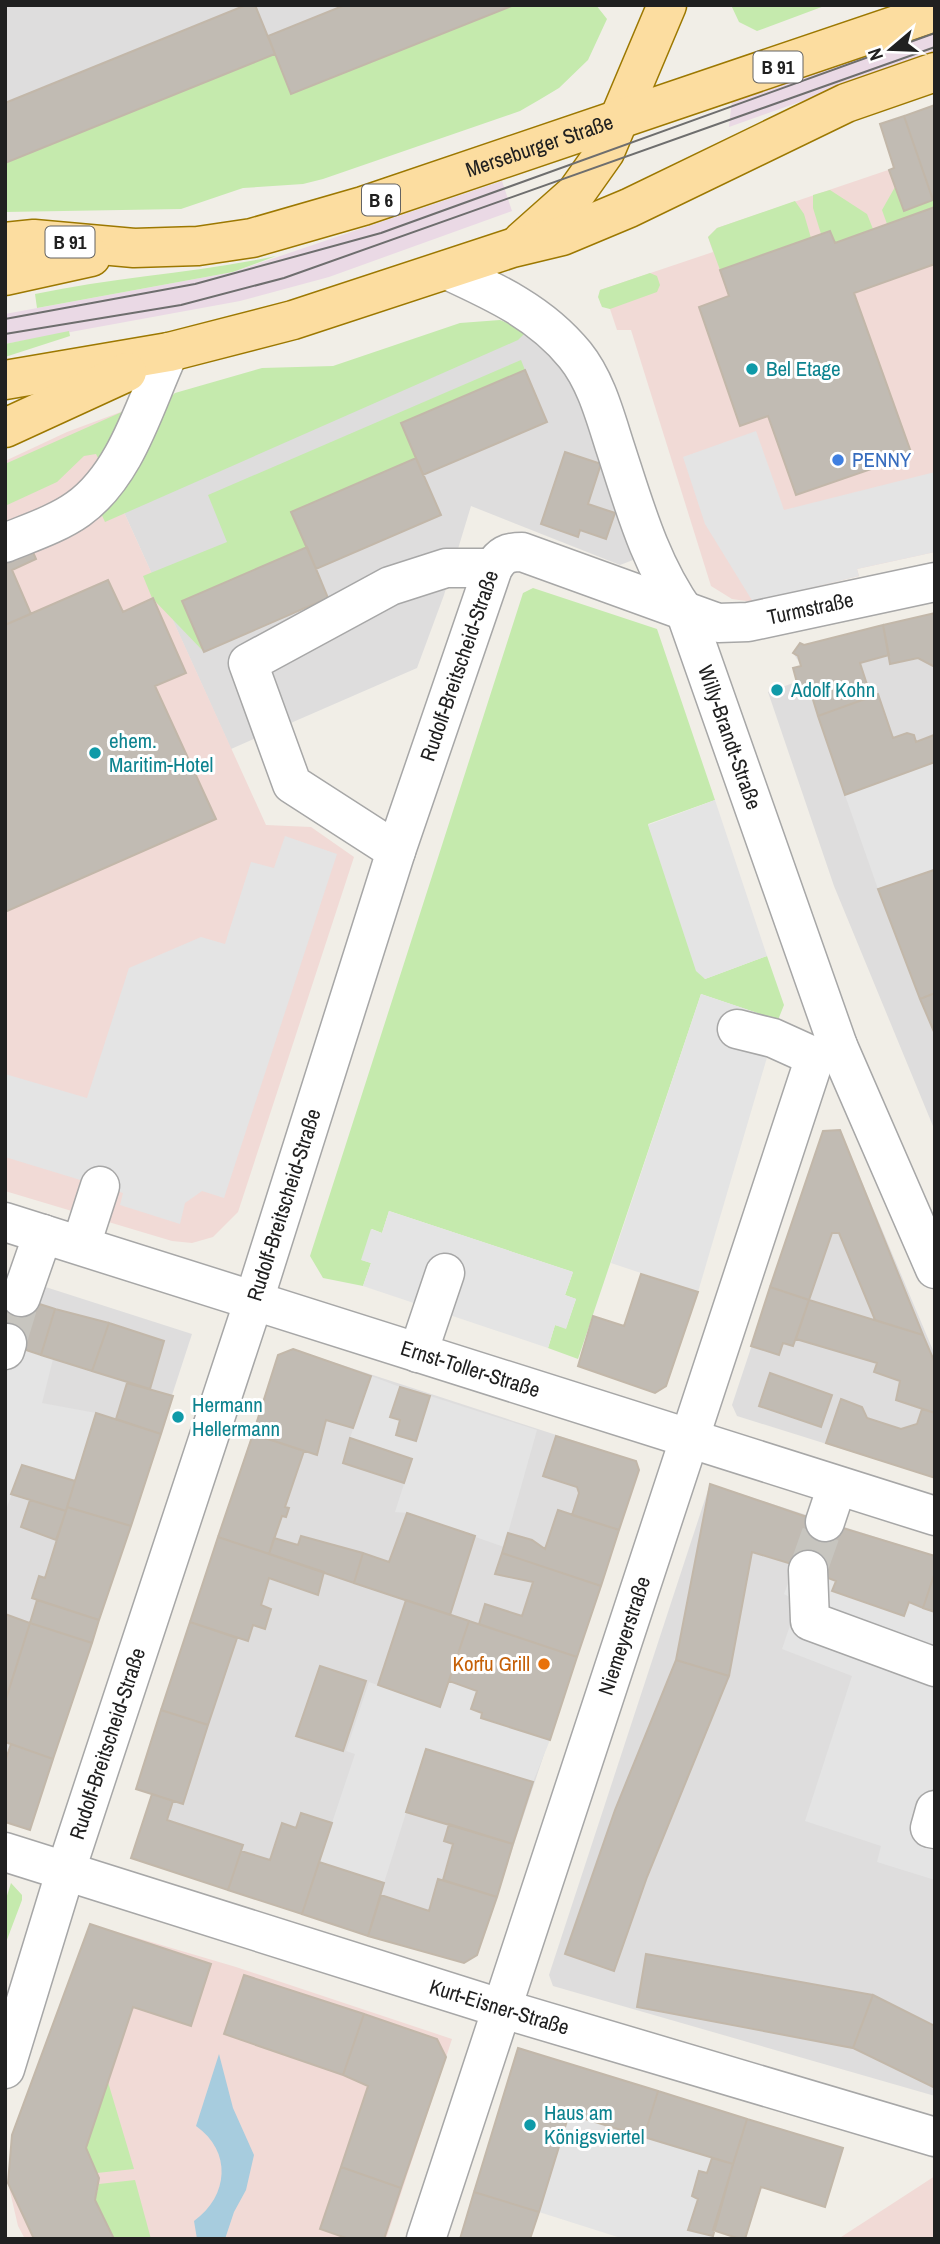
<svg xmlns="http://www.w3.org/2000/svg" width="940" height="2244" viewBox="0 0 940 2244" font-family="'Archivo Narrow',sans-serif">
<rect width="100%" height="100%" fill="#f1eee7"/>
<path fill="#dedddd" d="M5 5H532L286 101 5 166Z
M485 324 528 333 572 380 636 555 633 560 620 565 471 506 444 595 417 668 231 749 108 477Z
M935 613V1131L834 886 768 692 796 682 793 668 801 665 793 653 800 643 805 645Z
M840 1130 935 1355V1478L737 1416 732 1405 823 1131Z
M5 1274 192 1334 30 1830 5 1822Z
M293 1349 636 1461 639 1470 477 1955 464 1963 131 1858 152 1795 136 1789 278 1355Z
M710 1484 935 1556V2096L553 1986 549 1975Z"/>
<path fill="#f1dad6" d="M935 105V552L857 569 859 576 753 602 732 599 711 586 631 330H617L610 309 600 303V290L713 252 708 237 717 228 894 168 880 124Z
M126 410 108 477 266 825 311 827 354 857 238 1212 213 1237 192 1243 172 1241 5 1191V461L67 432Z
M90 1924 236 1967 452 2039 386 2239H25L18 2226 8 2183 12 2135Z
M935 2176V2239H838Z"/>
<path fill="#ead9e5" d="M935 28V54L729 127 732 100Z
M502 181 512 211 329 277 240 301 5 344V314L233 272Z"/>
<path fill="#c5eaad" d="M514 5H596L607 19 588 60 559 88 539 100 520 111 323 179 303 184 243 188 181 209 5 212V163L275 54 291 94Z
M731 5H827L757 31 739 22Z
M895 187 904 211 933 200 935 207 887 224 882 210Z
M830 190 867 214 873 229 835 243 830 232 821 234 813 208V195Z
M795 201 804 214 811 238 720 270 708 237 717 228Z
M276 256 233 272 37 308 35 294C115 277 196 273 276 256Z
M650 273 657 276 660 285 657 292 610 309 602 307 598 297 600 290Z
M500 320 527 331 518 340 105 522 99 509 163 404 175 393 262 368 333 366 460 323Z
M69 331 70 336 5 357V344Z
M521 360 525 370 401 423 416 458 307 547 183 602 204 652 152 598 143 576 227 542 208 495Z
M124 411 101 464 96 454 84 456 57 482 5 506V464Z
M533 588 657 629 715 800 648 824 705 979 767 956 784 1005 778 1020 701 994 578 1359 548 1348 555 1325 566 1328 576 1299 565 1295 573 1272 389 1211 382 1233 372 1229 362 1260 371 1263 363 1286 323 1278 310 1256 523 593Z
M11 1883 22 1895V1900L5 1945V1902Z
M108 2082 134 2169 97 2173 86 2148Z
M135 2180 151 2239H114L95 2201 99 2184Z"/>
<path fill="#e4e4e4" d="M756 431 784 510 935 472V552L857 569 859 576 753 602 705 524 683 457Z
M935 762V869L878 889 845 795Z
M715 800 767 956 705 979 696 971 648 825Z
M285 836 337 854 224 1198 202 1191 185 1203 180 1224 120 1205 123 1193 5 1157V1074L87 1098 129 968 201 937 225 944 251 862 274 868Z
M701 994 778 1020 698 1292 611 1263Z
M389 1211 573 1272 565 1295 576 1299 566 1329 555 1325 548 1348 363 1286 371 1263 361 1260 371 1229 382 1233Z
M5 1343 53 1359 42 1403 96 1413 75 1481 22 1465 5 1513Z
M371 1376 400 1387 391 1417 400 1420 396 1435 416 1441 430 1396 537 1430 504 1547 407 1513 395 1512 412 1459 350 1438Z
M795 1565 836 1581 833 1591 904 1615 909 1602 935 1612V1880L877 1862 881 1846 805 1821 852 1676 782 1649 798 1602 784 1594Z
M449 1681 477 1691 471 1709 482 1713 481 1718 550 1740 533 1782 426 1749 384 1883 319 1862 355 1754 346 1751 369 1682 440 1707Z
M569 2114 712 2158 707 2173 699 2172 692 2196 698 2199 688 2229 713 2236 712 2239H624L539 2212Z"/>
<path fill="#a7ccde" d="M219 2054 233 2108 254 2155 246 2190 234 2212 225 2239H197L194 2221C229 2196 232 2151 196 2126Z"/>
<path fill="#c1bbb3" stroke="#c2b7a9" stroke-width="2" d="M246 5H255L275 54 5 163V103Z
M345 5H514L291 94 268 36Z
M935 105V200H933L904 116Z
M904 116 933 200 904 211 889 170 894 168 880 124Z
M935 207V264L854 293 912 455 796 495 768 416 740 426 699 307 729 296 720 270 830 231 835 243Z
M525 370 547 422 423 475 401 423Z
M565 452 601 464 588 504 615 513 606 539 580 530 578 537 541 524Z
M416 458 441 515 316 569 291 512Z
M21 524 36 559 12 570 31 614 5 625V530Z
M307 547 328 598 204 652 182 601Z
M108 580 123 612 153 598 186 673 155 686 216 819 5 912V625Z
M935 613V667L918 658 890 664 883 625Z
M883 625 889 655 860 663 871 697 818 716 810 690 800 694 793 668 801 666 798 656 793 653 800 643 804 645Z
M878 694 893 738 907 733 914 735 916 742 934 735 935 762 845 795 818 716Z
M934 870 935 993 920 999 878 889Z
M935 993V1034L920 999Z
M840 1130 923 1335 875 1320 839 1233H832L809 1300 770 1287 823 1131Z
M641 1274 698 1292 666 1386 655 1393 578 1366 593 1316 624 1326Z
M770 1287 809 1300 793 1346 783 1343 779 1355 751 1346Z
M5 1293 55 1309 41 1355 5 1343Z
M809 1300 923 1335 935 1363V1413L896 1400 900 1381 874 1372 877 1363 796 1339Z
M55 1309 109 1323 92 1371 41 1355Z
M109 1323 164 1341 150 1389 92 1371Z
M293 1349 371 1376 353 1428 326 1420 317 1455 253 1434 278 1355Z
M770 1373 832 1395 821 1427 759 1406Z
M127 1383 173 1396 161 1434 116 1419Z
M400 1387 430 1396 416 1441 396 1435 400 1420 390 1417Z
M841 1399 862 1407 867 1418 901 1429 917 1424 922 1409 935 1413V1478L826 1443Z
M96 1413 161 1434 131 1526 67 1507Z
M253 1434 304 1451 285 1507 289 1508 286 1517 282 1516 269 1554 218 1537Z
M556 1436 636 1461 639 1470 619 1530 572 1515 579 1493 577 1487 543 1476Z
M350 1438 412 1459 404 1483 343 1463Z
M22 1465 75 1481 66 1511 11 1494Z
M710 1484 810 1518 795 1565 752 1552 729 1676 676 1660Z
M30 1500 66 1511 56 1540 21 1527Z
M67 1507 131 1526 99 1620 32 1598 39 1576 45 1578Z
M558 1510 619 1530 601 1586 502 1553 508 1533 532 1540 545 1549Z
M407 1513 475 1536 450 1615 354 1583 363 1553 389 1562Z
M810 1518 935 1556V1572L923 1608 909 1602 904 1616 832 1591 836 1581 795 1565Z
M301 1536 363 1553 354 1583 269 1554 274 1538 298 1545Z
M218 1537 324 1572 318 1595 269 1578 261 1605 271 1609 265 1629 253 1625 248 1641 190 1622Z
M502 1553 601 1586 577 1657 479 1624 485 1604 522 1616 533 1582 495 1574Z
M935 1572V1612L923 1608Z
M37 1600 99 1620 92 1643 30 1623Z
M406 1600 469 1621 440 1707 378 1685Z
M5 1614 30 1623 6 1699H5Z
M469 1621 577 1657 550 1740 481 1718 482 1713 471 1709 477 1691 449 1681Z
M190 1622 237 1638 208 1725 161 1710Z
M30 1623 92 1643 53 1759 5 1742V1702Z
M676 1660 729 1676 647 1877 614 1971 565 1954 615 1810Z
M320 1666 366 1681 343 1751 296 1736Z
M161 1710 208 1725 183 1804 136 1789Z
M11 1744 53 1759 30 1830 5 1822V1762Z
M426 1749 533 1782 513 1844 406 1812Z
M152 1794 173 1801 167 1820 243 1845 228 1890 131 1858Z
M301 1813 332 1823 302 1914 228 1890 241 1851 270 1860 282 1823 296 1828Z
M449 1824 513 1844 497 1897 443 1880 453 1844 444 1841Z
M319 1862 384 1883 368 1936 302 1914Z
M438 1879 497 1897 477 1955 464 1963 368 1936 381 1895 429 1911Z
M90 1924 211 1964 191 2026 133 2007 86 2148 99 2178 95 2200 114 2239H34L8 2183 12 2135Z
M646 1954 873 1995 853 2048 637 2007Z
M244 1975 364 2014 343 2075 224 2034Z
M873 1995 935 2026V2088L853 2048Z
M364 2014 437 2039 446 2057 401 2188 341 2167 368 2086 343 2075Z
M518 2048 658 2091 644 2137 569 2114 539 2212 474 2192Z
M658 2091 747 2119 733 2164 644 2137Z
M747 2119 843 2148 825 2207 761 2187 745 2239H740L713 2230Z
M712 2158 733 2164 713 2236 688 2230 698 2199 692 2196 699 2171 707 2173Z
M341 2167 401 2188 384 2239H349L320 2229Z
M474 2192 539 2212 530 2239H460Z"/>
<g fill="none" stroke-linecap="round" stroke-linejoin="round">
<path stroke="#c7c5bf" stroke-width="38" stroke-dasharray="38 19" stroke-linecap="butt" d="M7 1343 21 1297
M808 1570 825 1522"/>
<defs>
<g id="minor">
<path id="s1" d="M447 270C495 292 541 313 575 355 596 381 605 416 615 447 634 505 650 564 686 614L838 1046 935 1269"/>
<path d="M5 543C29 533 57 524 78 509 127 474 145 403 169 352"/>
<path d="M396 851 292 784 248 663 390 586 446 568H493"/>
<path d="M737 1029 773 1038 815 1057"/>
<path id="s2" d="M5 1222 935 1516"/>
<path d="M81 1245 100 1186"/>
<path d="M21 1297 43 1234"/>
<path d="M5 1350 7 1343"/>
<path d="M418 1353 445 1273"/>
<path d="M825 1522 837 1486"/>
<path d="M808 1570 810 1621 935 1667"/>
<path d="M935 1810 930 1828 935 1829"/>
<path id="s3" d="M5 1852 500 2008 935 2137"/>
<path id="s4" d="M5 2069 65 1873 254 1300 396 851 493 568C501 555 507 552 522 552L718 623 748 622 935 582"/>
<path id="s5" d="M426 2239 815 1057 838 1046"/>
</g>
<g id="major">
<path d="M522 241 576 193 605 152 667 5"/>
<path id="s6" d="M5 242 34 239 134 248 198 246 252 238 363 206 935 12"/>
<path d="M5 276 91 257"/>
<path d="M5 380 169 352 293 320 512 248 562 236 629 208 846 103 935 72"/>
<path d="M5 428 127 372"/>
</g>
</defs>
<use href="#minor" stroke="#a7a7a7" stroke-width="41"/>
<use href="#major" stroke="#9c7801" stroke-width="41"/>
<use href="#minor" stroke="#fff" stroke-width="38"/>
<use href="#major" stroke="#fcdda0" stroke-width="38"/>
<path stroke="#6e6e6e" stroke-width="2" d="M5 319 195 284 381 233 935 33
M5 334 181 305 284 278 935 47"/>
</g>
<g fill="#0f9aa8" stroke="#fff" stroke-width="2.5">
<circle cx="752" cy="369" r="7"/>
<circle cx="777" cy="690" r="7"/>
<circle cx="95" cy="753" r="7"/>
<circle cx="178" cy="1417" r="7"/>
<circle cx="530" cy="2125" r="7"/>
</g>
<circle fill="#3f7fe0" stroke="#fff" stroke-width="2.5" cx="838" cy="460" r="7"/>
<circle fill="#e8710a" stroke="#fff" stroke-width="2.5" cx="544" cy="1664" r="7"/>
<g text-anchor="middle" stroke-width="6" stroke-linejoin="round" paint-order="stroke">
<g fill="#fff" stroke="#636363" stroke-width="2">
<rect x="753.5" y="51.5" width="49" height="31" rx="5"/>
<rect x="362" y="184.5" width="38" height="31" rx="5"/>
<rect x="45.5" y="226.5" width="49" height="31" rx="5"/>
</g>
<g font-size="19" font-weight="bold" fill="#202020">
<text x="778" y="74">B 91</text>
<text x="381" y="207">B 6</text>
<text x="70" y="249">B 91</text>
</g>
<g font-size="21" fill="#202020" stroke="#fff">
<text dy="7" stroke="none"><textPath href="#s6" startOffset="550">Merseburger Straße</textPath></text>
<text dy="7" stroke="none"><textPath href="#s4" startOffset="1916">Turmstraße</textPath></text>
<text dy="7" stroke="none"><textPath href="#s4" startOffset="1475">Rudolf-Breitscheid-Straße</textPath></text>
<text dy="7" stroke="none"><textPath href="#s1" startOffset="569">Willy-Brandt-Straße</textPath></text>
<text dy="7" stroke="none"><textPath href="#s4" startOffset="908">Rudolf-Breitscheid-Straße</textPath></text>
<text dy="7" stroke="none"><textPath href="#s2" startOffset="488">Ernst-Toller-Straße</textPath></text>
<text dy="7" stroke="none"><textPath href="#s5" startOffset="635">Niemeyerstraße</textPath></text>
<text dy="7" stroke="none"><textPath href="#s4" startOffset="341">Rudolf-Breitscheid-Straße</textPath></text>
<text dy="7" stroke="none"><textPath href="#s3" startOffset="518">Kurt-Eisner-Straße</textPath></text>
</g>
<g font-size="21" fill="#0d838f" stroke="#fff" text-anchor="start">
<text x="766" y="376">Bel Etage</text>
<text x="791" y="697">Adolf Kohn</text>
<text x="109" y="748">ehem.<tspan x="109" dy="24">Maritim-Hotel</tspan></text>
<text x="192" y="1412">Hermann<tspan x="192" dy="24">Hellermann</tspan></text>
<text x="544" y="2120">Haus am<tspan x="544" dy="24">Königsviertel</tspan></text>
</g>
<g font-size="21" fill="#366cbe" stroke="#fff" text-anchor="start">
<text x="852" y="467">PENNY</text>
</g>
<g font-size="21" fill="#c56008" stroke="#fff" text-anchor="end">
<text x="530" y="1671">Korfu Grill</text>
</g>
</g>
<rect width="940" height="2244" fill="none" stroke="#202020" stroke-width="14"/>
<g transform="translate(891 49) rotate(251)" stroke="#ffffff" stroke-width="5" paint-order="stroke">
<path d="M0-5L12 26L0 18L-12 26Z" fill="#202020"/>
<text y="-10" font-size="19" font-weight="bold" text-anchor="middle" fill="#202020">N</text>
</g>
</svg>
